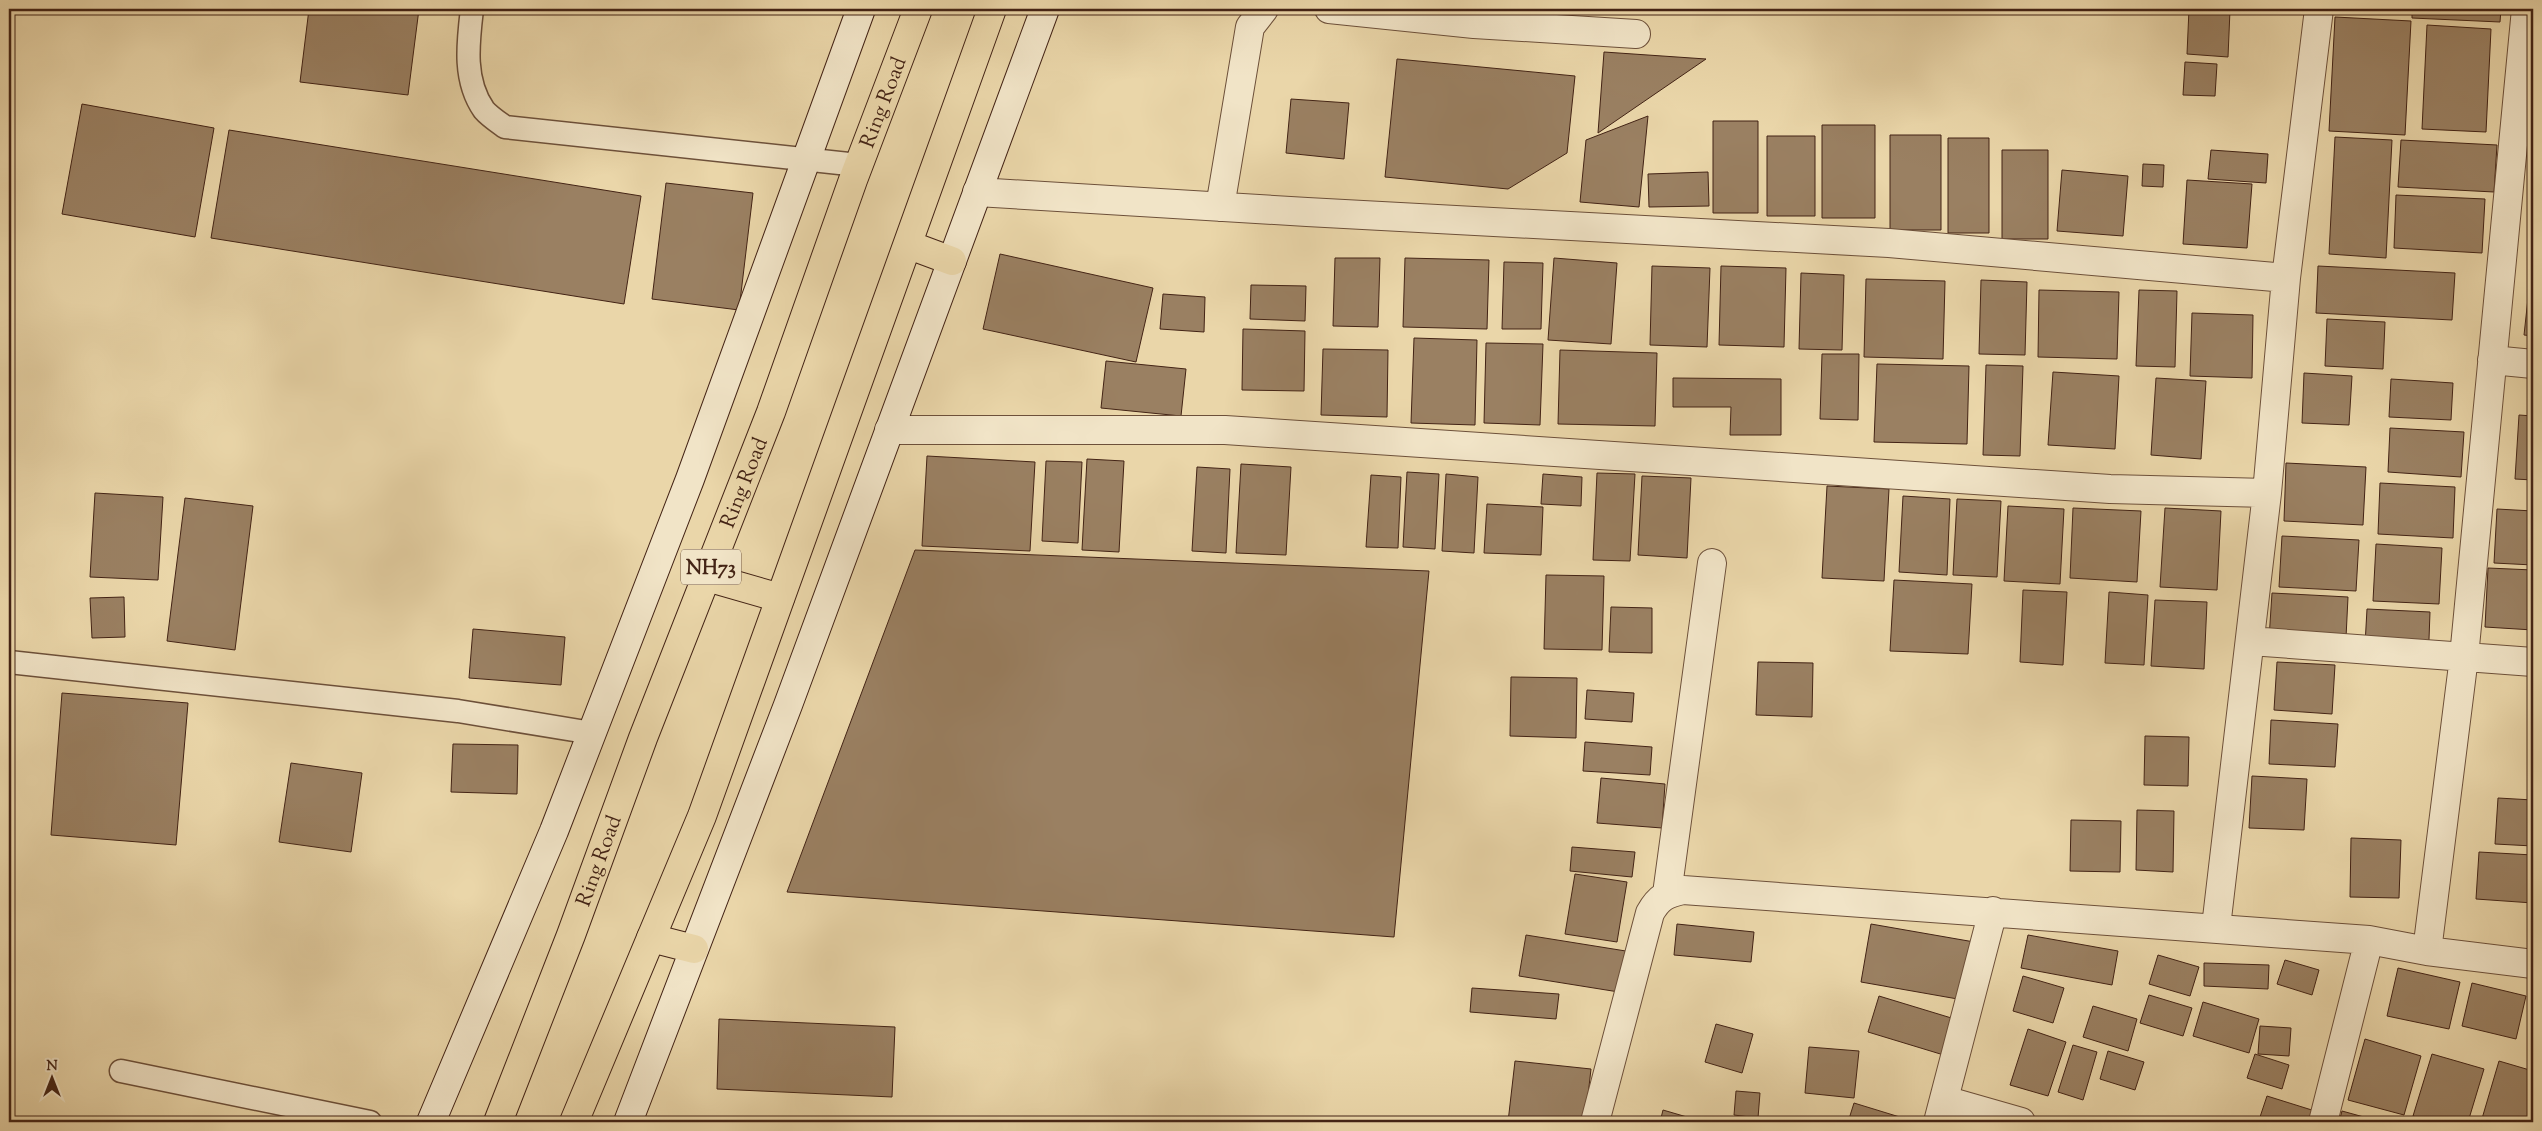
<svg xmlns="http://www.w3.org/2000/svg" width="2542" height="1131" viewBox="0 0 2542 1131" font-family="'Sorts Mill Goudy',serif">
<rect width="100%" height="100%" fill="#ead6a9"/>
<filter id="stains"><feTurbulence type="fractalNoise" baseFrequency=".004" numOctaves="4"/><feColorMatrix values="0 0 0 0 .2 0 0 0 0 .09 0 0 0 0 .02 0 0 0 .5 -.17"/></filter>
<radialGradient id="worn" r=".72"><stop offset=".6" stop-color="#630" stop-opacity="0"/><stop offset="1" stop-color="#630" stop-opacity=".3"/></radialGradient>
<path fill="#9a8062" stroke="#432315" d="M309 9H419L408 95 300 82Z
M2189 9 2230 10 2228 57 2187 54Z
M2412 9H2501L2500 22 2412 18Z
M2335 17 2411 21 2405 135 2329 131Z
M2427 25 2491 29 2486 132 2422 129Z
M1604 52 1706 59 1598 133Z
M1397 59 1575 76 1567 153 1508 189 1385 177Z
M2185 62 2217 64 2215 96 2183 95Z
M1291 99 1349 103 1344 159 1286 153Z
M82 104 214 128 195 237 62 214Z
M1648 116 1639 207 1580 202 1586 140Z
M1713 121H1758V213H1713Z
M1822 125H1875V218H1822Z
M229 130 641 196 624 304 211 238Z
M1890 135H1941V230H1890Z
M1767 136H1815V216H1767Z
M2335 137 2392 140 2386 258 2329 254Z
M1948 138H1989V233H1948Z
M2401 140 2497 145 2494 192 2398 187Z
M2002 150H2048V239H2002Z
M2211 150 2268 154 2266 183 2208 179Z
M2143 164 2164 165 2163 187 2142 186Z
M2062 170 2128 176 2123 236 2057 231Z
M1708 172 1709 206 1649 207 1648 174Z
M2187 180 2252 184 2247 248 2183 244Z
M666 183 753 193 739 310 652 299Z
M2396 195 2485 199 2482 253 2394 248Z
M1000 254 1153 288 1136 362 983 329Z
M1335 258H1380L1378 327 1333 326Z
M1405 258 1489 260 1487 329 1403 327Z
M1554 258 1617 263 1611 344 1548 340Z
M1504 262 1543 263 1541 329H1502Z
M1652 266 1710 268 1707 347 1650 345Z
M1721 266 1786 268 1784 347 1719 345Z
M2318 266 2455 273 2452 320 2316 313Z
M1801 273 1844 275 1842 350 1799 349Z
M1866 279 1945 281 1943 359 1864 357Z
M1981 280 2027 282 2025 355 1979 354Z
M1251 285 1306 286 1305 321 1250 319Z
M2529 289H2533V336L2524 335Z
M2039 290 2119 292 2117 359 2038 357Z
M2139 290 2177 291 2175 367 2136 366Z
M1163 294 1205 297 1204 332 1160 329Z
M2192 313 2253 315 2252 378 2190 376Z
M2327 319 2385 322 2383 369 2325 366Z
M1243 329 1305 331 1304 391 1242 390Z
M1414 338 1477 340 1475 425 1411 423Z
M1486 343 1543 344 1540 425 1484 423Z
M1323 349 1388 350 1387 417 1321 415Z
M1560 350 1657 353 1655 426 1558 424Z
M1822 354H1859L1858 420 1820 419Z
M1106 361 1186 369 1181 416 1101 408Z
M1877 364 1969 366 1967 444 1874 442Z
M1986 365 2023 366 2020 456 1983 455Z
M2053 372 2119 376 2115 449 2048 445Z
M2304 373 2352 376 2349 425 2302 423Z
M1673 378 1781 379V435H1730L1731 407H1673Z
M2156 378 2206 381 2201 459 2151 455Z
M2391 379 2453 383 2451 420 2389 417Z
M2519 415 2533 416V480L2515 479Z
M2390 428 2464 432 2461 477 2388 472Z
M927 456 1035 462 1030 551 922 546Z
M1087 459 1124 461 1119 552 1082 550Z
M1046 461 1082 462 1078 543 1042 541Z
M2286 463 2366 467 2363 525 2284 521Z
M1241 464 1291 467 1286 555 1236 553Z
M1197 467 1230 469 1226 553 1192 551Z
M1407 472 1439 474 1435 549 1403 547Z
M1597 473 1635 474 1630 561 1593 560Z
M1446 474 1478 477 1474 553 1442 551Z
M1543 474 1582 477 1581 506 1541 504Z
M1371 475 1401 477 1398 548 1366 547Z
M1642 476 1691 478 1687 558 1638 555Z
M2380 483 2455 487 2453 538 2378 534Z
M1827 486 1889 489 1884 581 1822 578Z
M95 493 163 497 158 580 90 577Z
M1903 496 1950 499 1947 575 1899 572Z
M185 498 253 506 235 650 167 641Z
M1957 499 2001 501 1997 577 1953 575Z
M1487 504 1543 507 1541 555 1484 553Z
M2008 506 2064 509 2060 584 2004 581Z
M2073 508 2141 511 2137 582 2070 578Z
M2165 508 2221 511 2217 590 2160 587Z
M2497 509 2533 511V565L2494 563Z
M2282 536 2359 540 2356 591 2279 587Z
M2376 544 2442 548 2439 604 2373 601Z
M915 550 1429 571 1394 937 787 892Z
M2488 568 2533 570V630L2485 627Z
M1546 575 1604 576 1602 650 1544 649Z
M1894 580 1972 584 1968 654 1890 651Z
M2023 590 2067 592 2063 665 2020 662Z
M2109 592 2148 595 2144 665 2105 663Z
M2272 593 2348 597 2345 658 2268 654Z
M124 597 125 637 92 638 90 598Z
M2155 600 2207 602 2204 669 2151 666Z
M1611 607 1652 608V653L1609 652Z
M2367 609 2430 612 2428 666 2364 663Z
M473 629 565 637 561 685 469 678Z
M1758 662 1813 663 1812 717 1756 715Z
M2277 662 2335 665 2332 714 2274 710Z
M1511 677 1577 678 1576 738 1510 736Z
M1587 690 1634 693 1632 722 1585 719Z
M62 693 188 703 176 845 51 835Z
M2271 720 2338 724 2335 767 2269 764Z
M2145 736 2189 737 2188 786 2144 785Z
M1585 742 1652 747 1650 775 1583 771Z
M453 744 518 745 517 794 451 792Z
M291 763 362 773 351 852 279 842Z
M2252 776 2307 779 2304 830 2249 828Z
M1601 778 1665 784 1662 828 1597 823Z
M2498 798 2533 800V846L2495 844Z
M2137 810 2174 811 2173 872 2136 870Z
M2071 820 2121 821 2120 872 2070 871Z
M2351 838 2401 840 2399 898 2350 897Z
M1572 847 1635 852 1632 877 1570 871Z
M2479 852 2533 855V903L2476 899Z
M1575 874 1627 882 1617 942 1565 934Z
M1677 924 1754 932 1751 962 1674 955Z
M1871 924 1980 943 1969 1001 1861 982Z
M1526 935 1632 952 1625 993 1519 976Z
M2028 935 2118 951 2112 985 2021 968Z
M2158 955 2199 967 2190 996 2149 984Z
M2285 960 2319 970 2312 995 2277 984Z
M2204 963 2269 965 2268 989 2204 986Z
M2398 968 2460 982 2449 1029 2387 1016Z
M2023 976 2064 988 2053 1023 2013 1011Z
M2472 983 2526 996 2516 1039 2462 1026Z
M1472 988 1559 994 1556 1019 1470 1012Z
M2149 995 2192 1008 2183 1036 2140 1023Z
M1879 996 1958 1020 1947 1056 1868 1032Z
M2203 1002 2259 1019 2249 1053 2193 1036Z
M2093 1006 2137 1019 2128 1051 2083 1037Z
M719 1019 895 1027 892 1097 717 1089Z
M1716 1024 1753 1034 1742 1073 1705 1062Z
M2260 1026 2291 1028 2289 1056 2258 1054Z
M2028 1029 2066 1042 2048 1096 2010 1085Z
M2365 1039 2421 1056 2404 1115 2348 1100Z
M2073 1045 2097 1052 2083 1100 2058 1092Z
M1809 1047 1859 1051 1854 1098 1805 1093Z
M2108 1051 2144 1062 2135 1090 2100 1079Z
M2255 1054 2289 1065 2282 1089 2247 1078Z
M2432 1054 2484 1069 2468 1122H2435L2413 1116Z
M1515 1061 1591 1069 1585 1122H1508Z
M2499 1061 2533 1071V1111L2530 1122H2481Z
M1736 1091 1760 1093 1758 1118 1734 1115Z
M2267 1096 2315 1111 2312 1122 2259 1120Z
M1854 1103 1916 1122H1848Z
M1663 1110 1704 1122H1660Z
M2342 1111 2382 1122H2339Z"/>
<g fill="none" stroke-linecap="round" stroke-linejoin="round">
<defs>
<path id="lane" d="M472 9C468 43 463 80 484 110 489 116 498 122 505 127L858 165
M9 662 458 711 592 733
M121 1071 370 1122"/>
<path id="street" d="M1329 9 1474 24 1636 34
M977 192 1307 212 1889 243 2286 278
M1220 207 1250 27 1264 9
M2492 360 2533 364
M889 430H1225L2110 489 2267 493
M2250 641 2533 662
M1667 894 1712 563
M2216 927 2267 493 2286 278 2319 9
M2427 951 2464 657 2526 9
M1944 1100 2021 1122
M1595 1122 1650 913C1659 897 1666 894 1683 890L2369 940 2427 951 2533 964
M1938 1122 1993 911
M2323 1122 2369 940"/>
<path id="secondary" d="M431 1122 554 831 690 479 861 9
M628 1122 788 705 1045 9"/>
<g id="highway">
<path d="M909 245 952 261"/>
<path d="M707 577 780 598"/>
<path d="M651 938 694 949"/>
<path id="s1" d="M498 1122 571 935 643 738 771 412 853 180 918 9"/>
<path d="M574 1122 702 816 992 9"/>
</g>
</defs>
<use href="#lane" stroke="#6d503a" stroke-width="25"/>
<use href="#street" stroke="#6d503a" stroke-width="30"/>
<use href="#secondary" stroke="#432315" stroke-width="30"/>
<use href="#highway" stroke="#432315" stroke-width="30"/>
<use href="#lane" stroke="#f1e4c7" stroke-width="22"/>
<use href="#street" stroke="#f1e4c7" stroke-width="28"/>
<use href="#secondary" stroke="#f1e4c7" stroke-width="28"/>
<use href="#highway" stroke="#ead6a9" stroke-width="28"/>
</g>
<g text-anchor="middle" stroke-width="4" stroke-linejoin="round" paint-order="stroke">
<rect fill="#f1e4c7" stroke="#775d4a" stroke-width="1" x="681" y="549.5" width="60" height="35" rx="4"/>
<g font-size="20" font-weight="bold" fill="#432315">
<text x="711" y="574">NH73</text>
</g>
<g font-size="21" fill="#432315" stroke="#f1e4c7">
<text dy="7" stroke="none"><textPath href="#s1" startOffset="1090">Ring Road</textPath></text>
<text dy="7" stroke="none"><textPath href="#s1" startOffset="685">Ring Road</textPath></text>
<text dy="7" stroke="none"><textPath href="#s1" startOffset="280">Ring Road</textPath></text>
</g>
</g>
<rect width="2542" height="1131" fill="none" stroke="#ead6a9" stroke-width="30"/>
<rect x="10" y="10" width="2522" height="1111" fill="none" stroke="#432315" stroke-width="2.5"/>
<rect x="15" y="15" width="2512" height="1101" fill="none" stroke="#432315"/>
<g transform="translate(52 1078)" stroke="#f1e4c7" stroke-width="4" paint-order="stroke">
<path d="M0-4L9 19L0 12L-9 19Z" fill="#432315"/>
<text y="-8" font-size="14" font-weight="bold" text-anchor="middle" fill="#432315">N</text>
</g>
<rect width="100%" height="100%" filter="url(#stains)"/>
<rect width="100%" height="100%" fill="url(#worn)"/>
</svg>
